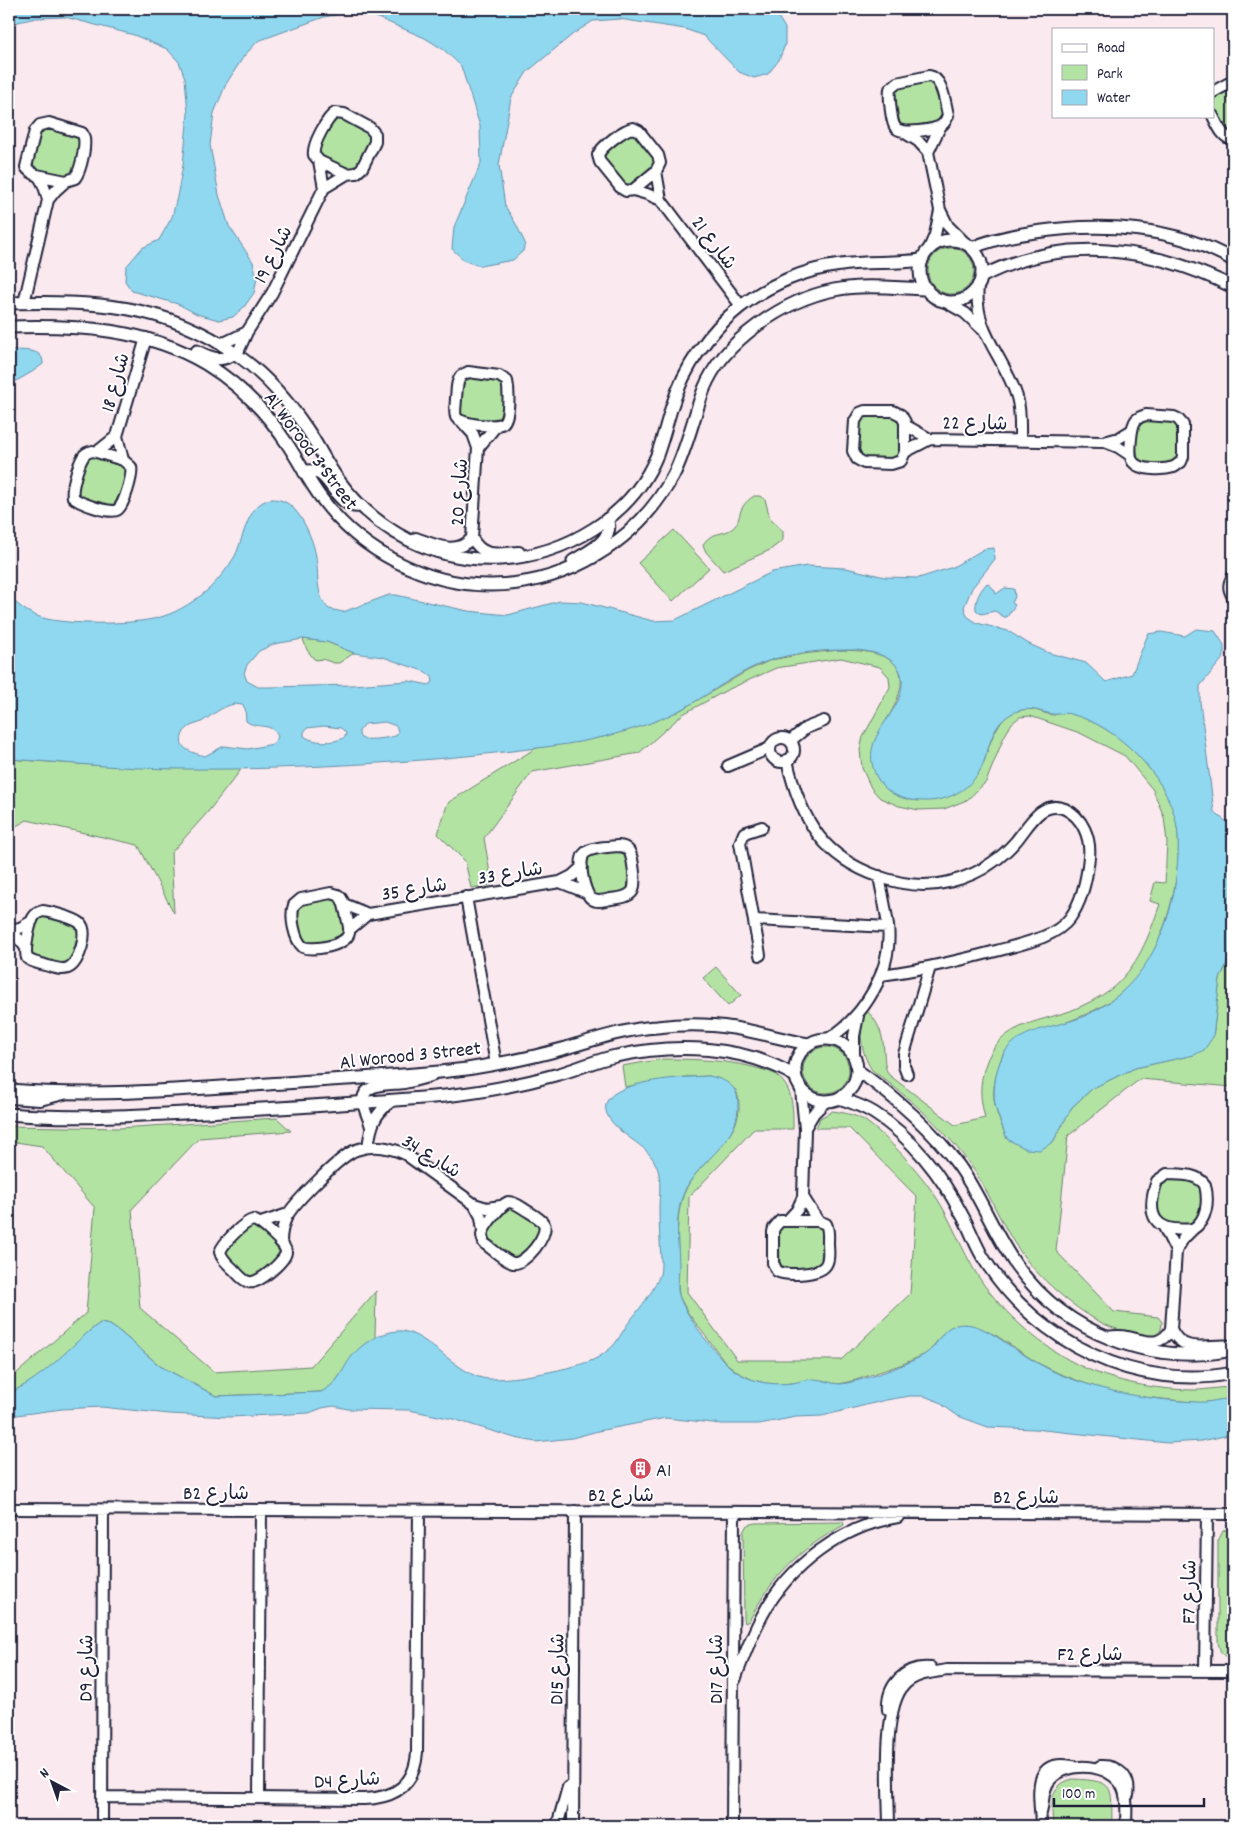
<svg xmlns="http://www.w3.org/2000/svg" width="1242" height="1835" viewBox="0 0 1242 1835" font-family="Dekko,'Playpen Sans Arabic',sans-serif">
<rect width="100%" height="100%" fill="#fae9ee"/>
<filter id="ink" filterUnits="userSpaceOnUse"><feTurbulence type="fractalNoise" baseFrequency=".02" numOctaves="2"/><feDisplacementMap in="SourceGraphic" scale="10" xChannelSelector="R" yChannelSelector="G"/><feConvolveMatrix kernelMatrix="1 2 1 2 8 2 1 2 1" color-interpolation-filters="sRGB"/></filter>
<g filter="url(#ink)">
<path fill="#b3e3a2" stroke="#6a826e" d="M929 81 932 82 937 88 942 115 939 122 907 129 900 126 894 96 897 88Z
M1233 85V134L1232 135C1220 130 1213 110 1213 98Z
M338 118 343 119 368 131 372 138 358 167C347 174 333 162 322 157 320 154 319 153 319 149 320 142 332 121 338 118Z
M48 128 79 137C81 148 78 170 68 177L36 170 32 165 40 131Z
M632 133H636L656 157 657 165 632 186H625L603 160 606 152Z
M928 271a23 23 0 1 1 46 0a23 23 0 1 1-46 0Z
M471 376 499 379C501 382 504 386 505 389 506 400 505 418 494 422L465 419 460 414 462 384 463 380Z
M868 416H896L902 421 900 456C890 462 868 462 859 454L860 424 863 417Z
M1144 420 1172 421 1178 425V457C1171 468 1153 464 1141 463 1130 457 1136 435 1137 424Z
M92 457H96L123 466 128 472 118 502C108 511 92 502 81 498 78 495 77 495 77 491 77 483 86 461 92 457Z
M754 496H759L765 499 770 519 783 531V540L770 550 723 571 706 552 703 545C710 531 723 536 733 528 743 519 735 508 754 496Z
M674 530 709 568 673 601 638 563Z
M303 639 327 642 354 653 339 663H334L322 659 317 660 314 659 307 650Z
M839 650C899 650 919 670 884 724L984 762C991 739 999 709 1029 709 1037 709 1046 715 1054 715 1058 714 1061 712 1065 712 1084 715 1111 731 1125 743 1144 760 1163 783 1172 806 1188 847 1172 919 1151 956 1143 971 1131 985 1117 996 1102 1008 1085 1015 1067 1022 1046 1031 1024 1044 1003 1054 997 1069 991 1089 995 1105 997 1116 1003 1128 1007 1139L1053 1142 1072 1107 1093 1088 1135 1068 1193 1055 1213 1037 1220 979 1233 950V1087L1140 1079 1068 1136 1056 1251 1114 1312 1158 1317 1162 1322 1161 1330 1154 1336C1144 1337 1137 1334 1128 1331 1124 1330 1120 1330 1117 1329 1087 1321 1039 1279 1022 1254 1000 1225 989 1188 966 1159 940 1124 907 1096 872 1070 861 1054 857 1027 866 1010 879 1022 883 1035 884 1052 885 1061 884 1067 889 1075L955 1125 985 1118C980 1098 979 1086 985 1066 999 1024 1035 1023 1070 1011 1085 1005 1099 998 1111 989 1138 967 1149 936 1160 904L1150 901 1155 882 1165 883 1167 842 1164 817 1153 790 1125 756 1080 733 1030 716 1020 717 1012 723 1004 737 986 782 967 800 944 809 919 810 899 806 880 798 871 788 862 768 860 750 863 737 890 687 889 677 880 667 841 658 776 668 727 690 683 714 639 753 532 772 484 838 492 885 471 888 465 861 438 834 447 805 449 802 536 748 603 737 646 723 677 712 747 671 771 660 803 654Z
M9 759C86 765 162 770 240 768V771L207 813 171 853 174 913 138 845 27 820 9 830 11 794 9 788Z
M619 849C632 855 629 876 630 889L624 893 594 896 588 890 585 858 588 855Z
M332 898 339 901 345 935 338 941 307 945 302 939 297 912C301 899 320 900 332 898Z
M46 916 74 924 79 930 70 963 62 966 31 956C29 945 32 919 46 916Z
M716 967 741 995 728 1006 703 978Z
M803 1070a23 23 0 1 1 46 0a23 23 0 1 1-46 0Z
M663 1059C698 1059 733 1060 767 1071 770 1072 775 1073 777 1076 794 1089 793 1110 793 1129H754L689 1197 687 1292 737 1360H841L910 1294 917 1197 849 1128H816L820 1118 833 1111C845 1113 858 1115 868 1123 892 1141 926 1179 941 1205 956 1231 966 1260 984 1285 1011 1321 1050 1354 1092 1371 1124 1384 1161 1390 1196 1390 1208 1390 1223 1386 1233 1388V1399L1201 1403 1172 1400 1125 1395 1092 1386 1058 1373 1036 1362 997 1336 980 1328 965 1324 941 1336 928 1353 903 1364 856 1380 839 1384 791 1383 773 1385 753 1380 739 1373 726 1363 688 1313 679 1296 678 1284C680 1253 672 1218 686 1189 701 1157 752 1134 736 1090L709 1076 684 1077 625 1087 622 1066Z
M277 1118 291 1131 199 1138 132 1209 140 1308 214 1372 311 1366 376 1291 375 1338C366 1343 359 1348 353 1356 340 1372 341 1381 321 1392L216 1396 160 1366 119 1331 110 1325 100 1323C89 1330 81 1339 72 1348 54 1367 32 1383 9 1393V1380L86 1313 95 1208 42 1146 9 1141V1126L119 1128Z
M1168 1179 1197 1182 1203 1191 1200 1218 1192 1225 1163 1222 1157 1213 1161 1183Z
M509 1206C520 1209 539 1220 541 1231L522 1258 515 1261 490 1242 487 1235 505 1208Z
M255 1225 279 1246 281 1254 260 1276 248 1277 228 1258 226 1251 248 1227Z
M783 1225H818L822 1232 821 1264C811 1269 789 1272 780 1264L779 1231Z
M843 1522 844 1525C798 1550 773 1575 749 1621L745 1623 744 1618 743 1532 747 1525 755 1523Z
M1233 1527V1658C1222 1658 1220 1652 1218 1642V1541L1223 1531Z
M1073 1779C1117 1781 1111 1786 1112 1826H1053C1052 1806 1047 1785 1073 1779Z"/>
<path fill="#8fd8f0" stroke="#638fa8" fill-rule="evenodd" d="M9 9H773L785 28V45L779 60 768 74 754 78 739 72 704 36 685 29 619 19 593 21 573 34 527 72 511 98 499 165 505 206 516 224 525 243 523 251 513 260 480 266 465 261 452 249 454 227 481 163 480 126 461 66 444 50 425 38 376 17 357 11 324 17 258 41 244 56 226 84 214 113 210 145 219 195 229 226 253 262 257 278 254 293 244 307 233 317 219 320 197 314 178 304 132 291 125 281 126 267 142 248 159 240 172 217 177 197 183 165 188 113 185 78 179 62 167 49 134 35 65 17 36 18 18 22 9 27Z
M9 350C20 351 44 347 43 364L32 372 9 385Z
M272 499C277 499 282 500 287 503 301 511 314 541 316 557 319 575 315 596 329 609L343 612 389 595H396L468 611 508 615 560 601 582 602 653 621 675 620 772 572 807 566 846 568 885 577 919 578 953 567 984 549 994 548 995 559 972 588 964 607 967 616 977 623 1008 631 1029 644 1049 653 1086 663 1106 682 1132 674 1148 634 1161 632 1185 636 1196 629 1215 631 1224 645V657L1200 686V702L1214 812 1233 827V950L1220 979 1213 1037 1204 1050 1194 1055 1135 1068 1093 1088 1072 1107 1053 1142 1040 1150 1026 1149 1007 1139C1003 1128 997 1115 995 1104 992 1087 997 1063 1006 1050 1023 1028 1058 1027 1082 1017 1139 994 1169 936 1176 878 1178 858 1180 841 1176 822 1166 775 1117 725 1070 714 1064 712 1058 715 1052 714 1049 714 1046 712 1043 712 1031 708 1019 708 1008 716 991 728 990 746 983 764 974 788 948 802 924 801 908 801 893 797 882 785 874 775 870 762 872 750 875 732 890 717 898 701 915 660 877 649 845 650 821 650 794 653 771 660 739 670 711 694 682 709 658 722 629 731 603 737 579 743 554 746 529 749 489 754 449 758 409 761 335 766 260 770 185 769 126 769 68 763 9 759V596C19 607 32 616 47 619 73 625 140 625 164 616 180 611 196 600 209 589 219 579 228 568 235 556 244 538 247 502 272 499ZM303 639 327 642 354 653 383 657 426 672 432 677 433 682 429 685 409 681 352 685 270 687H258L247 681 244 673 247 665 259 651 274 644ZM234 704 242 705 245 708 246 721C257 730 272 721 278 737L273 744 248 749 224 746 205 756C194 753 178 750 182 736 183 732 186 729 189 727 193 724 199 724 203 721 214 714 221 707 234 704ZM385 722 396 726 398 731 397 735C393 738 365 741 361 738 359 736 359 734 359 731L365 724ZM324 726 341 728 346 733 345 737C335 744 312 743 304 736V732L307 728Z
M987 583 994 589 996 594 1005 588 1014 589 1015 597 1012 603 1015 605 1007 617H1004L995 611 981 614 976 610C975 599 980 591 987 583Z
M709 1076C724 1079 738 1085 738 1103 740 1142 702 1158 686 1188 684 1193 681 1199 680 1205 675 1225 679 1247 679 1267 679 1277 676 1288 680 1298 687 1317 712 1349 726 1363 744 1381 768 1386 792 1383 799 1382 807 1379 814 1379 823 1379 831 1384 840 1384 857 1383 914 1363 928 1352 939 1344 941 1328 956 1325 977 1320 996 1337 1012 1347 1027 1357 1043 1367 1059 1374 1103 1392 1150 1400 1198 1402 1210 1403 1221 1398 1233 1399V1434L1202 1441 1168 1443 1034 1429 988 1427 958 1416 937 1401 924 1396H910L886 1400 822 1416 796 1417 759 1424H722L666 1418 598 1431 572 1438 536 1442 515 1438 453 1419 409 1410 348 1409 334 1406 322 1408 309 1413 230 1417 170 1414 101 1407 62 1409 9 1416V1393C48 1376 68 1346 100 1323L110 1325 119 1331 160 1366 216 1396 321 1392C341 1381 340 1372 352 1356 363 1342 380 1333 397 1331 422 1328 454 1371 482 1378 501 1383 580 1368 597 1358 602 1355 607 1351 612 1347 618 1341 622 1332 627 1325 637 1311 655 1291 660 1274 661 1270 661 1264 661 1259 660 1243 659 1226 659 1209 659 1196 662 1180 657 1167 649 1145 625 1139 612 1122 578 1080 689 1077 709 1076Z"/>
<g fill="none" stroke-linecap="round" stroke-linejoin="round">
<defs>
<path id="minor" d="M929 76C943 78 945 103 948 115 947 119 945 122 942 125 935 130 902 135 896 128 891 124 889 96 890 89L897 83Z
M1213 92 1233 81
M335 113 344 114 370 128 375 134V142L362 168 356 173 347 174 319 161 314 155C312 145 327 118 335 113Z
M1213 116C1218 126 1222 137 1233 140
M633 128 639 131 658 155 660 163 656 171 633 190 626 191 621 188 600 162 598 155C601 147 624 129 633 128Z
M905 133 918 141 928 152 940 210 948 226 965 243
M928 152 940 127
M319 161 324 188
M656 171 661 200 741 306
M37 175 66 181 75 178C81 170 88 141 82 133L49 123 40 125 35 131 26 167C30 173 34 173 39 177 44 183 46 193 48 200
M633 190 647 194 661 200
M928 251 935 235 940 211
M978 285C973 333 1004 355 1017 397 1021 411 1020 426 1020 440
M940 299 965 313 982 329
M24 303 48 200 56 190 66 181
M218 343 226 342 247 332
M235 353 239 350 247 332 272 293 324 188 347 174
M468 372 499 376 507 381C509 390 510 417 503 423 496 428 461 425 456 417 454 412 456 404 456 398 457 390 456 382 461 376Z
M865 411H893L901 415 905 422V452L901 461 891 464 864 463 857 459 853 451 855 421 860 413Z
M1146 415 1174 417 1178 419 1183 425V457L1181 462 1174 467C1164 470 1140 471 1133 462 1128 456 1131 426 1136 420 1139 417 1142 416 1146 415Z
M463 423 473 434 478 448 472 538C483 559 499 553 519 552
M905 425 930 439 1104 442 1119 438 1132 430
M1105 442 1118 447 1130 455
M478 448 496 426
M93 451 123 460 131 467C133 475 124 506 117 510 110 514 78 503 73 497 71 489 78 465 83 457 85 453 88 452 93 451Z
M97 452 117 436
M905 452 930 439
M123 460 117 436 146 338
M416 538C436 545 456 556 472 538
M1233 576C1228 584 1228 589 1233 597
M770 750a12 12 0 1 1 24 0a12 12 0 1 1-24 0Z
M790 741 806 728 824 721
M787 760C793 787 802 814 819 836 846 871 906 893 949 882 965 878 980 872 993 862 1002 856 1009 849 1016 841 1028 827 1041 799 1065 809 1083 817 1091 839 1089 857 1087 878 1083 900 1070 918 1064 926 1053 933 1043 937 1028 943 1011 947 996 951 958 961 920 970 881 975
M728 766 770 748
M618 846C623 846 626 847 629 851 633 857 637 886 632 892 627 898 618 898 611 899 605 900 597 903 592 899 584 895 577 859 585 853 592 847 609 847 618 846Z
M560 882 585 892
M331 893 338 895C344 899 344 906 346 913 347 919 350 927 349 933 346 946 313 951 303 947 294 939 290 916 294 905L301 899Z
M466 897 496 1064
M344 904 368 914
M43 911C51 912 74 918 80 923 89 932 79 964 68 968 61 971 53 967 45 965 39 963 32 963 27 958 24 950 29 926 33 918 35 914 38 912 43 911Z
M754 920 888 927
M9 930 20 928 32 921
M349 930 368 914 560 882 572 876 582 867
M9 931 18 938 26 948
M760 955 740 843 744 833 762 827
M828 1039C864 1017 893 970 888 926 886 909 882 893 879 876
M854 1057V1036L858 1016
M907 1074 904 1066V1054L930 967
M9 1098 40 1100 64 1094
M371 1127C369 1118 363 1109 363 1100 364 1082 391 1085 404 1083 413 1081 422 1079 431 1076
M805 1128 814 1113 826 1101
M368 1147C371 1125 374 1114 393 1100
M1167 1174C1180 1175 1197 1173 1205 1185 1209 1201 1207 1220 1193 1229 1154 1233 1145 1216 1157 1181Z
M803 1197 818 1221
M508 1202C516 1202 522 1208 529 1212 534 1215 541 1219 544 1224 549 1235 525 1265 513 1263 505 1261 491 1248 484 1243 483 1239 482 1238 482 1235 483 1227 501 1205 508 1202Z
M474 1204 481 1217 483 1231
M253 1220C261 1222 286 1244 286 1252 286 1260 258 1285 249 1282 243 1281 238 1274 234 1270 228 1264 222 1260 220 1252 223 1243 244 1222 253 1220Z
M780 1221H818L826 1224C829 1230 828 1236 828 1243 828 1250 830 1260 825 1266 818 1275 785 1276 777 1271L773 1263V1232L774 1228Z
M787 1221 797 1210 803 1197 805 1129 801 1089
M261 1223 288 1214
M1164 1227 1176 1251
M281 1242C281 1233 283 1224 287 1216 295 1202 341 1155 356 1150 373 1144 390 1147 405 1154L474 1204 487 1208 501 1206
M1171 1329C1183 1356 1209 1343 1233 1346
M1107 1337C1113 1336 1120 1335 1127 1337 1144 1340 1160 1349 1171 1329L1176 1251 1183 1239 1193 1229
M9 1509 1233 1514
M1205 1671 1207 1514
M735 1680C743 1658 751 1636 762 1616 788 1566 842 1526 898 1517
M888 1710C886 1685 906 1665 931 1668
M1100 1766C1118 1765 1131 1777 1128 1795
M102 1797 364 1799C395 1798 415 1785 417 1752L419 1511
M259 1798 261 1510
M1041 1813C1044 1802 1042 1789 1050 1780 1067 1760 1112 1763 1123 1788 1128 1799 1126 1814 1126 1826
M102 1826 103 1510
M557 1826 568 1787
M573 1826 575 1511
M732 1826 734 1512
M889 1826C889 1793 881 1708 905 1684 916 1673 932 1673 947 1670L1233 1671
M1041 1826C1041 1800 1028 1758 1072 1766"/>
<path id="tertiary" d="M920 271a31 31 0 1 1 62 0a31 31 0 1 1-62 0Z
M972 248C992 239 1014 235 1035 232 1101 222 1174 226 1233 260
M981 277C1064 234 1152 247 1233 287
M9 303C93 301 164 303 236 354 263 373 288 401 307 429 318 445 326 463 337 478 375 531 435 563 501 559 565 555 632 517 657 455 663 439 667 422 672 406 684 368 709 331 740 307 768 285 805 269 841 265 867 261 894 264 921 260
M9 327C77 325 146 328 206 364 239 384 267 413 288 445 300 463 309 482 322 499 360 551 427 586 492 585 567 584 637 542 673 476 687 449 693 418 704 389 723 341 784 300 834 290 864 284 896 288 927 289
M197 351C210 358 222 363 235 353
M304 472C331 463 333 510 361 506
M573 561C587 552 616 540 607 519
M795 1070a31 31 0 1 1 62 0a31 31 0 1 1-62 0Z
M857 1070C895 1097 931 1128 959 1166 981 1197 994 1234 1016 1265 1066 1334 1150 1366 1233 1350
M9 1090C96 1097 181 1090 268 1084 335 1079 401 1077 467 1069 500 1064 534 1057 566 1048 596 1039 625 1029 657 1027 682 1024 709 1024 734 1028 759 1032 784 1040 809 1044
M839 1098C851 1102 863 1106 874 1113 911 1136 942 1176 962 1215 971 1230 976 1248 986 1262 1038 1343 1137 1392 1233 1373
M9 1114C74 1120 139 1115 205 1112 285 1108 365 1103 445 1096 482 1092 519 1085 555 1075 576 1070 595 1060 616 1056 675 1043 743 1045 795 1076"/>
</defs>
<use href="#minor" stroke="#22223b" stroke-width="14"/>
<use href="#tertiary" stroke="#22223b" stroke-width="15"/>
<use href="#minor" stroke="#fff" stroke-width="10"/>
<use href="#tertiary" stroke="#fff" stroke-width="11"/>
</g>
</g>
<defs>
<symbol id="building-disc" viewBox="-11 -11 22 22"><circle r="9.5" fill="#d1495b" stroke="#fff"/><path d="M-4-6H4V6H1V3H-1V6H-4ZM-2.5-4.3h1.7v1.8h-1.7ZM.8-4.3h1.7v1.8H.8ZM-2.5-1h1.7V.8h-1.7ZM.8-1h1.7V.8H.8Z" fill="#fff"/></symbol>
</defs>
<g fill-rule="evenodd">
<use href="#building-disc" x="628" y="1456" width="25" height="25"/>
</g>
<g text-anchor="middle" stroke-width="4" stroke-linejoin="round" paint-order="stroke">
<g font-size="20" fill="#22223b" stroke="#fff">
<text transform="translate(715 242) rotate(53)" y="7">شارع 21</text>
<text transform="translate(272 254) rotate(-63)" y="7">شارع 19</text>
<text transform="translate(114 382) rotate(-74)" y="7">شارع 18</text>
<text transform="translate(975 422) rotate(1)" y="7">شارع 22</text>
<text transform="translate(312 450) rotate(53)" y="7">Al Worood 3 Street</text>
<text transform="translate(458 492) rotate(-86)" y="7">شارع 20</text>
<text transform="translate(510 872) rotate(-9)" y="7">شارع 33</text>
<text transform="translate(414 888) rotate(-9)" y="7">شارع 35</text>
<text transform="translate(410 1054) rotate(-6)" y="7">Al Worood 3 Street</text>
<text transform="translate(432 1155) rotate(32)" y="7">شارع 34</text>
<text x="216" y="1499">B2 شارع</text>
<text x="621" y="1501">B2 شارع</text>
<text x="1026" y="1503">B2 شارع</text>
<text transform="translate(1188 1592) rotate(-89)" y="7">F7 شارع</text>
<text x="1090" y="1660">F2 شارع</text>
<text transform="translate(85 1668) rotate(-89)" y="7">D9 شارع</text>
<text transform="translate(556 1669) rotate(-89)" y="7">D15 شارع</text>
<text transform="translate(715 1669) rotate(-90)" y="7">D17 شارع</text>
<text transform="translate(347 1779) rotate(-3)" y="7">D4 شارع</text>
</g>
<g font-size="20" fill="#22223b" stroke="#fff" text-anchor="start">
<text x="656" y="1476">A1</text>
</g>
</g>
<rect width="1242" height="1835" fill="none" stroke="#fff" stroke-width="30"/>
<rect x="15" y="15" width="1212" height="1805" fill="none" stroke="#22223b" stroke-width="2" filter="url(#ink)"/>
<rect x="1052" y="28" width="162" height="90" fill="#ffffff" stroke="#a7a7b1"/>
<rect x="1062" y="44" width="25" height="8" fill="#ffffff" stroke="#a7a7b1"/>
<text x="1097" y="52" font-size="15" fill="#22223b">Road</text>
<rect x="1062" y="65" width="25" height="15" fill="#b3e3a2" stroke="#a7a7b1"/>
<text x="1097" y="78" font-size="15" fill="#22223b">Park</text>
<rect x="1062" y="90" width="25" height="15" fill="#8fd8f0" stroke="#a7a7b1"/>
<text x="1097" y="102" font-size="15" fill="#22223b">Water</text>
<g transform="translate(52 1782) rotate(319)" stroke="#ffffff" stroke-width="4" paint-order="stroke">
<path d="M0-4L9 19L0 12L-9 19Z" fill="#22223b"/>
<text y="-8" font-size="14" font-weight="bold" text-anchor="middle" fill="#22223b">N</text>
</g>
<path d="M1054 1798v8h150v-8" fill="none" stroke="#22223b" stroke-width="2.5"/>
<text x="1062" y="1798" font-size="15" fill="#22223b" stroke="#ffffff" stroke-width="4" paint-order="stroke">100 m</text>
</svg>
